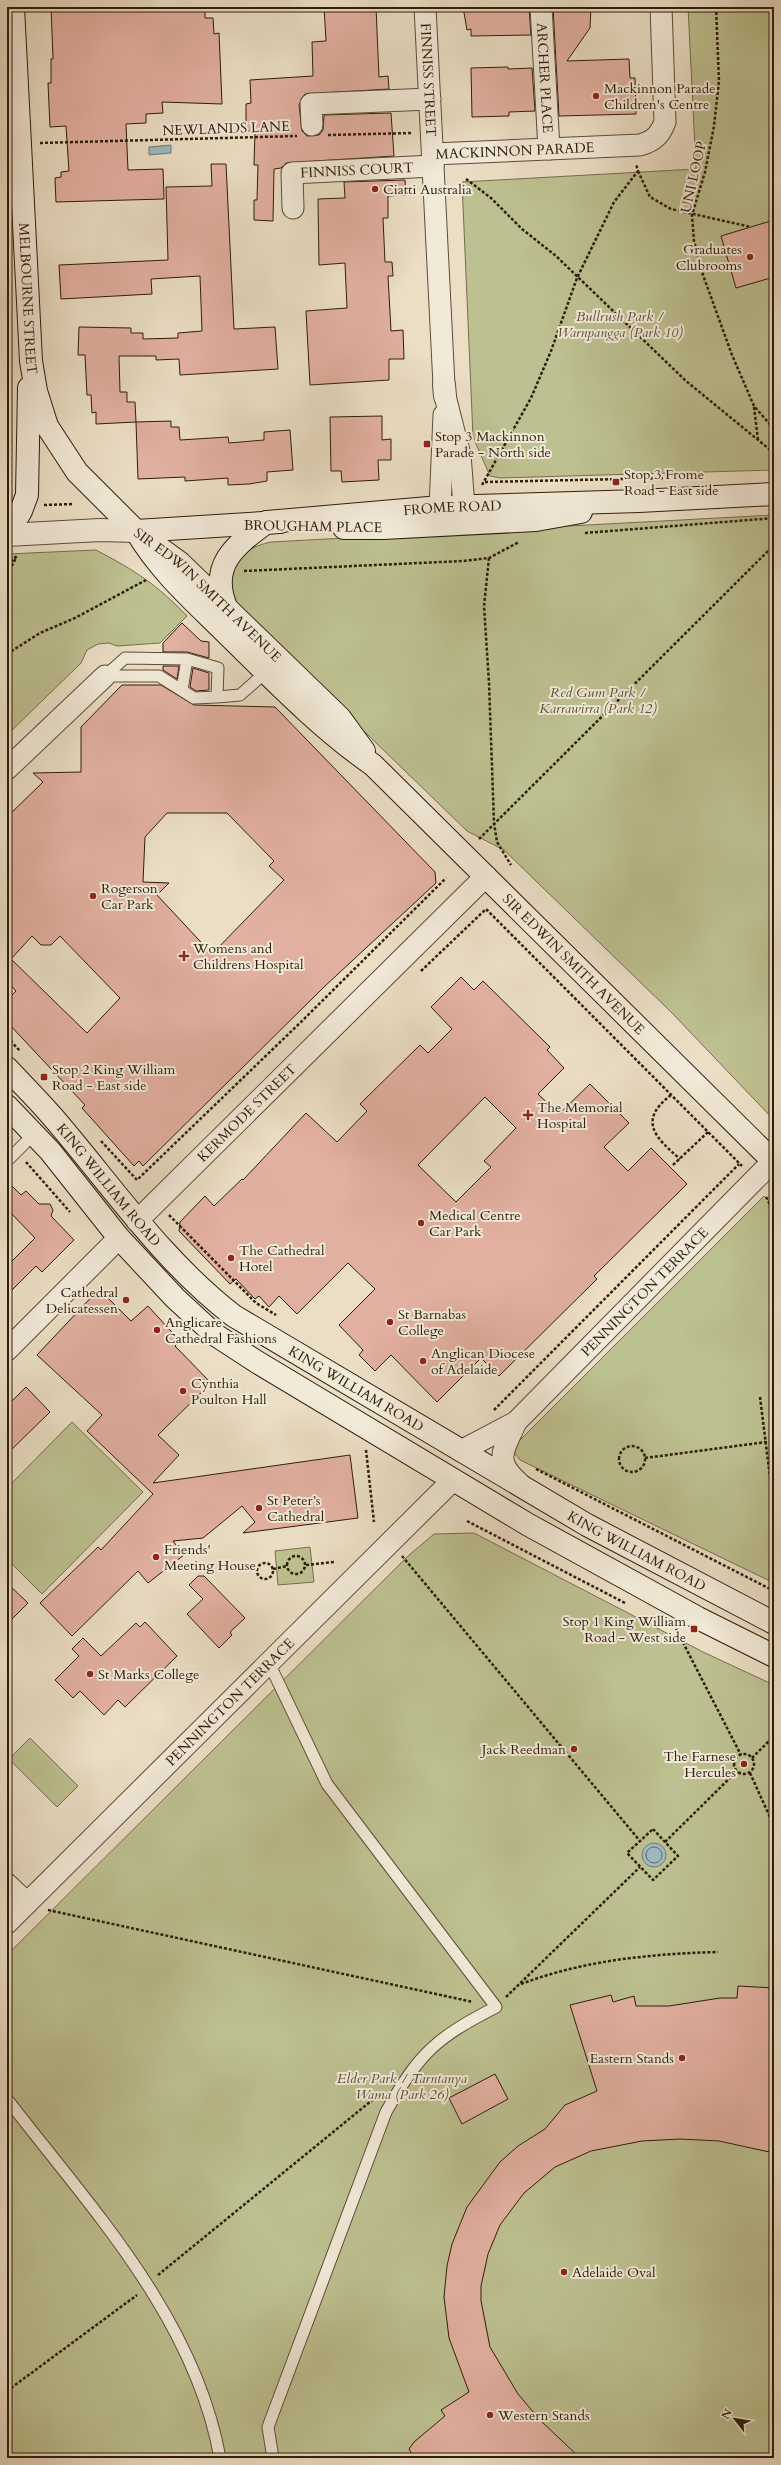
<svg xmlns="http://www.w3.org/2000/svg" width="781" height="2465" viewBox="0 0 781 2465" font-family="Cardo,serif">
<rect width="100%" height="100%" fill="#ebdec5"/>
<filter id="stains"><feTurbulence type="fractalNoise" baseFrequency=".005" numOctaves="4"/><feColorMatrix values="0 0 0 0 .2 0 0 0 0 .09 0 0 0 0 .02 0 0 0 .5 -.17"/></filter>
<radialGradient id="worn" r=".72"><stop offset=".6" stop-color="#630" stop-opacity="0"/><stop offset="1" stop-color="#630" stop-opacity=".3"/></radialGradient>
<path fill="#bdc090" stroke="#766e4d" d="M688 7H774V470L500 478 490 476 473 437 462 182 696 169Z
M774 515V1120L672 1013 504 850 467 831 238 609C222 575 235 549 271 542Z
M96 550C136 571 156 584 187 616L160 643 117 646 109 643 98 644 87 650 81 663 7 735V554Z
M764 1196 774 1206V1583L520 1460 511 1449Z
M72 1422 143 1492 42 1594 7 1559V1488Z
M474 1533 703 1652 774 1685V2458H7V1955L408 1556 434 1534Z
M310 1547 314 1582 278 1585 275 1551Z
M30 1738 78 1786 57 1807 9 1759Z"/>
<path fill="#9db9be" stroke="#717a76" d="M171 145V153L149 155V147Z
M642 1855a12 12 0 1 1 24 0a12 12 0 1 1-24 0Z"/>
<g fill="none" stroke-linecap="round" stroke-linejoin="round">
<path stroke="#666a64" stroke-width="1" d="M646 1855a8 8 0 1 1 16 0a8 8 0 1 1-16 0Z"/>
</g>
<path fill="#e2b0a1" stroke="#2f1c0a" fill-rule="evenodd" d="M51 7H205V18H213L214 34 219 33 222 104 162 102 163 113 146 114V123L126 124 128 170 163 169 164 199 56 202 55 178 61 177V172L69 171 66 126 50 127 48 83H51V59H53Z
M324 7H376L379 77 388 76 389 89 305 94 299 105 302 131 307 136 319 135 323 130 324 115 391 113 394 156 286 163 281 168 274 169 273 221 254 220V200H257L258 165H254L255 131H246V104L251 103 250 80 313 76 312 42 326 41Z
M463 7H529L531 35 471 36V29L467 30Z
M553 7H591L590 28 567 61 629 59 630 78H635L636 114 559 116Z
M508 67V69L532 68 535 111 509 112V116L472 117 471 68Z
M211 164H226L234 329 275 327 278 369 180 375 179 359 156 360V356H119L120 392H127V402H135L136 422 171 421V427H179L180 440 228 437 229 443 264 440V432L290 430 293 470 267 472V481L249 484 228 485V478L185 481V477L138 479 136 422 96 424V412L92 413 91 395H87L85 355H78L79 327 131 328V333H143V339L178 338V333L202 331 200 276 151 279 152 294 61 299 59 265 168 260 166 187 212 186Z
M405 180 406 195 388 196V218H383L385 262H392L393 276H388L391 331 403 330 404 359H389V380L310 385 306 311 347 308 345 263 319 265 318 199 345 198 344 182Z
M774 220V277L736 288 721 236Z
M382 416V440L391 439V460H378L379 480 342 482 341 471H331L330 417Z
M182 623 201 641 209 642V658L187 652H163V643Z
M163 666H179L177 679 163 670Z
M193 668 209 673V690L196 691 190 687Z
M122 685H161L194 705 275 707 435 872 436 883 324 987 143 1166 139 1161 134 1166 82 1108 85 1105 7 1022V1000L16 991 7 981V817L43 782 33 773 81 772V727ZM167 813H227L274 861 269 866 284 880 212 954 157 895 169 883 143 882 145 837ZM32 936 41 945H51L60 936 120 998 87 1033 11 959Z
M461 977 474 990 483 981 550 1047 547 1050 564 1068 538 1094 559 1114 590 1084 629 1123 604 1147 628 1171 651 1148 687 1184 594 1276 597 1279 499 1376 481 1358 437 1402 391 1355 375 1371 359 1355 363 1350 339 1325 375 1289 348 1263 297 1314 279 1296 269 1307 259 1296 255 1299 236 1279 230 1284 179 1231 180 1222 205 1196 214 1206 242 1179 243 1180 306 1113 337 1142 367 1111 360 1104 420 1045 428 1053 452 1029 431 1007ZM485 1097 516 1128 484 1161 491 1167 456 1202 418 1165Z
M7 1181 21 1195 26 1191 39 1204H50L53 1210 51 1216 74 1240 42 1272 36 1266 7 1295V1266L35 1238 7 1209Z
M99 1289 131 1321 148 1306 180 1341 175 1346 211 1383 158 1435 179 1455 153 1483 350 1455 358 1518 243 1533 255 1522 242 1506 203 1538 173 1541 184 1555 148 1583 138 1571 72 1636 40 1603 98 1547 101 1550 153 1494 87 1431 102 1415 37 1355Z
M26 1387 50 1412 7 1454V1406Z
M198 1576H204L245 1618 230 1632 232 1635 219 1648 187 1614 203 1599 189 1585Z
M7 1583 28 1603 7 1624Z
M145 1622 177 1656 125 1707 118 1700 104 1715 80 1691 73 1698 55 1680 79 1656 72 1649 83 1638 101 1656 136 1623 140 1627Z
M738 1986 774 1988V2153L719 2141 680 2139 642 2141 591 2151 555 2167 524 2193 500 2225 488 2254 481 2286V2301L490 2347 518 2394 540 2420 580 2458H414L409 2449 414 2442 445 2416 441 2410 469 2392 449 2338 444 2297 447 2266 452 2244 467 2207 500 2162 518 2146 545 2129 565 2105 597 2091 570 2005 611 1995 613 2002 634 1996 636 2006H669L720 1998H737Z
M495 2074 508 2099 462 2124 449 2098Z"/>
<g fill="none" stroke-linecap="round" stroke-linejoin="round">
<defs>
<path id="service" d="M125 658 187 659 218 668 217 697 194 698 159 676H105Z
M182 690 187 659
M217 697 240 695 266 672
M7 1161 34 1134
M269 1663 327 1784 496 2007C436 2038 419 2053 386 2112L268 2427 273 2458
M7 2099C91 2208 195 2318 220 2458"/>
<g id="minor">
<path id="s1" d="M425 7 444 385"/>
<path id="s2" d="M541 7 549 149"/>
<path d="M312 125 311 104 430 99"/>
<path id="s3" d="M433 154 640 145C654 141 660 135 665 122L661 7"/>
<path id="s4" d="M293 208 292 173 433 166"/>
<path d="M445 396 460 455 464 506"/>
<path d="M440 507 444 415"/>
<path d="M7 769 105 676"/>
<path id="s5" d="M137 1221 486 876"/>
<path d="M7 1350 119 1238"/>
<path d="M516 1422C504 1450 492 1460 520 1484"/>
<path id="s6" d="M461 1451 516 1422 773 1161"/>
<path d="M7 1884 27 1903"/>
<path id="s7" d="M7 1923 453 1480"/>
</g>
<path id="tertiary" d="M444 385 445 396
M7 535 100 530 136 531"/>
<g id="secondary">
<path id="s8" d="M13 7 31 361 36 391 47 426 77 472 136 531 180 563 340 718 364 751"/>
<path id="s9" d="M267 522 440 507 639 501 774 494"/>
<path d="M344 528H383L536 520 581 512"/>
<path id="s10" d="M136 531C160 572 195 602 228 635 275 681 320 728 373 765L774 1162"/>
<path d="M136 531 280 522"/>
<path d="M7 535 21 511 27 495 29 388"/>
<path d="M227 609C208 566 234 546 267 522"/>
<path id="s11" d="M7 1068C22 1084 37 1099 51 1115 110 1183 161 1260 234 1316L587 1525 774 1623"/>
<path d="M7 1106 50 1151 119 1238 175 1298 214 1334 257 1362 527 1524 698 1618 774 1656"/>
</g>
</defs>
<use href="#service" stroke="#5e4c39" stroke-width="13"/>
<use href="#minor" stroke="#5e4c39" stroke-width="23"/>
<use href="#tertiary" stroke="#5e4c39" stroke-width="24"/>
<use href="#secondary" stroke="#2f1c0a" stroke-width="24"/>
<path stroke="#2f1c0a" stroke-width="2.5" stroke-dasharray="3 2" stroke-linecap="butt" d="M716 7 719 81 714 126 705 172 692 215 694 241 703 275 732 355 754 406 774 429
M328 135 413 133
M40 143 297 136
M638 171 650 197 671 209 751 227
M466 179 491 198 522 229 556 256 686 381 774 453
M754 407 758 440
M485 482 668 478
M482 485 531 398 551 351 577 278 614 202 638 171 636 164
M44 505 74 504
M585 533 774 518
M489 558 484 606 489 683 494 823 497 842 511 865
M7 565 18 555
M244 571 463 561 489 558 519 542
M7 575 16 558
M7 654 40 633 75 618 146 580
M479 839 774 545
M421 971 486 909 742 1166
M7 1037 20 1051
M671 1095C637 1121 656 1138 680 1159
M101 1141 137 1180 302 1021 446 878
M26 1162 70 1212
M673 1165 708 1132
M766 1197C772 1205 770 1218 774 1228
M169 1215 256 1303 276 1315
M760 1397 771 1485
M494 1410 739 1164
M619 1459a13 13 0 1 1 26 0a13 13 0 1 1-26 0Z
M366 1450 374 1522
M645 1458 774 1441
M536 1469 774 1591
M467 1521 625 1603
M287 1565a9 9 0 1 1 18 0a9 9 0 1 1-18 0Z
M402 1556 640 1841
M257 1571a8 8 0 1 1 16 0a8 8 0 1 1-16 0Z
M306 1565 334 1562
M273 1569 287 1566
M676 1629 741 1755
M734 1764a10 10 0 1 1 20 0a10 10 0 1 1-20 0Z
M752 1758 774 1736
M750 1773 774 1826
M653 1829 678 1856 653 1880 627 1853Z
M665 1842 737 1771
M48 1910 473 2002
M521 1984C585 1960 650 1954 718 1952
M506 1997 640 1867
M158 2275 376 2097
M7 2391 137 2295"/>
<use href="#service" stroke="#f2ead9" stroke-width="11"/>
<use href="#minor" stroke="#f2ead9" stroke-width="21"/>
<use href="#tertiary" stroke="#f2ead9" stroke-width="22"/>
<use href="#secondary" stroke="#f2ead9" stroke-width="22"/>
</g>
<g fill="#8f2418" stroke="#f2ead9" stroke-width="1.5">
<circle cx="596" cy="96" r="4"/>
<circle cx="375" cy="189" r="4"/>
<circle cx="750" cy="257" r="4"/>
<rect x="423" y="440" width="8" height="8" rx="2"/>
<rect x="612" y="478" width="8" height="8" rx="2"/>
<circle cx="93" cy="896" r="4"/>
<path d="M182 950h4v4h4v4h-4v4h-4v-4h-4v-4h4z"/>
<rect x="40" y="1073" width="8" height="8" rx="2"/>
<path d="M526 1109h4v4h4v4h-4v4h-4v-4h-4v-4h4z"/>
<circle cx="421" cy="1223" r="4"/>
<circle cx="231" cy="1258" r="4"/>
<circle cx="126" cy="1300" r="4"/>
<circle cx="390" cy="1322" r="4"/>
<circle cx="157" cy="1330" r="4"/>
<circle cx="423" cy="1361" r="4"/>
<circle cx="183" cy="1391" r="4"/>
<circle cx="259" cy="1508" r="4"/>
<circle cx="156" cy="1557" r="4"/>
<rect x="690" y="1625" width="8" height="8" rx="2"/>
<circle cx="90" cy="1674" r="4"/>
<circle cx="574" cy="1749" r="4"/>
<circle cx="744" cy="1764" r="4"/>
<circle cx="682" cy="2058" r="4"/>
<circle cx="564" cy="2272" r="4"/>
<circle cx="490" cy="2415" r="4"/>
</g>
<g text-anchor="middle" stroke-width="4" stroke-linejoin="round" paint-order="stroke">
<g font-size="14" fill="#2f1c0a" stroke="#f2ead9">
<text dy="5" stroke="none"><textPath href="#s2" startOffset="71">ARCHER PLACE</textPath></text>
<text dy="5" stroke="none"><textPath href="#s1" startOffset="73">FINNISS STREET</textPath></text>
<text transform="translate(226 128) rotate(-2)" y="5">NEWLANDS LANE</text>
<text dy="5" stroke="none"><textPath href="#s3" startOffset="82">MACKINNON PARADE</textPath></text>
<text dy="5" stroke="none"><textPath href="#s4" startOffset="100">FINNISS COURT</textPath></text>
<text transform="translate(693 177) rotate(-77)" y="5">UNI LOOP</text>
<text dy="5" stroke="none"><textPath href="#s8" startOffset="292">MELBOURNE STREET</textPath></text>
<text dy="5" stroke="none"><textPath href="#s9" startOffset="186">FROME ROAD</textPath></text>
<text transform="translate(313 526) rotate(1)" y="5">BROUGHAM PLACE</text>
<text dy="5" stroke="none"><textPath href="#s8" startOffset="656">SIR EDWIN SMITH AVENUE</textPath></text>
<text dy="5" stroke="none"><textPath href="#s10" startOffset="617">SIR EDWIN SMITH AVENUE</textPath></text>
<text dy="5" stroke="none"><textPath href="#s5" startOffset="154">KERMODE STREET</textPath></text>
<text dy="5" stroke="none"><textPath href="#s11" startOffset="155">KING WILLIAM ROAD</textPath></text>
<text dy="5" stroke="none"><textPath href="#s6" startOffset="245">PENNINGTON TERRACE</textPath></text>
<text dy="5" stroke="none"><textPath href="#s11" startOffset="479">KING WILLIAM ROAD</textPath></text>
<text dy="5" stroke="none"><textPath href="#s11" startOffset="803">KING WILLIAM ROAD</textPath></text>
<text dy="5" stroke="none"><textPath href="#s7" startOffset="314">PENNINGTON TERRACE</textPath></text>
</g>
<g font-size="14" fill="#2f1c0a" stroke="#f2ead9" text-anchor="start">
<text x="604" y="93">Mackinnon Parade<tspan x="604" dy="16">Children's Centre</tspan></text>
<text x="383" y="194">Ciatti Australia</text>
<text x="742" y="254" text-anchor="end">Graduates<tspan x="742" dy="16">Clubrooms</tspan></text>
<text x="435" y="441">Stop 3 Mackinnon<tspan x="435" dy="16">Parade - North side</tspan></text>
<text x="624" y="479">Stop 3 Frome<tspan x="624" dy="16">Road - East side</tspan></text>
<text x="101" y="893">Rogerson<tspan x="101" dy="16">Car Park</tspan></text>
<text x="193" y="953">Womens and<tspan x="193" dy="16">Childrens Hospital</tspan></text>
<text x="52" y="1074">Stop 2 King William<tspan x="52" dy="16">Road - East side</tspan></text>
<text x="537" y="1112">The Memorial<tspan x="537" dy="16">Hospital</tspan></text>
<text x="429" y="1220">Medical Centre<tspan x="429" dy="16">Car Park</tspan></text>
<text x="239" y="1255">The Cathedral<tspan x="239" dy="16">Hotel</tspan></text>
<text x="118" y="1297" text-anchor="end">Cathedral<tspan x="118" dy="16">Delicatessen</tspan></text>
<text x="398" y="1319">St Barnabas<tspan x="398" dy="16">College</tspan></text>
<text x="165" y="1327">Anglicare<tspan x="165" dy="16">Cathedral Fashions</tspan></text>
<text x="431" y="1358">Anglican Diocese<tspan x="431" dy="16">of Adelaide</tspan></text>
<text x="191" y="1388">Cynthia<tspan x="191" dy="16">Poulton Hall</tspan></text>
<text x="267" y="1505">St Peter’s<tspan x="267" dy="16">Cathedral</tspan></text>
<text x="164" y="1554">Friends'<tspan x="164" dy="16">Meeting House</tspan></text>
<text x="686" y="1626" text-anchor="end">Stop 1 King William<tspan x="686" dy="16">Road - West side</tspan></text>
<text x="98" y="1679">St Marks College</text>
<text x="566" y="1754" text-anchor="end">Jack Reedman</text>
<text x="736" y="1761" text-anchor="end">The Farnese<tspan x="736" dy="16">Hercules</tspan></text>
<text x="674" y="2063" text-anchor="end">Eastern Stands</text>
<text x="572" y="2277">Adelaide Oval</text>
<text x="498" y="2420">Western Stands</text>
</g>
<g font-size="14" font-style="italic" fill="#5a4d32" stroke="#f2ead9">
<text x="620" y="321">Bullrush Park /<tspan x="620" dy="16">Warnpangga (Park 10)</tspan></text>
<text x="598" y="697">Red Gum Park /<tspan x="598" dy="16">Karrawirra (Park 12)</tspan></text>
<text x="402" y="2083">Elder Park / Tarntanya<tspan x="402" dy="16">Wama (Park 26)</tspan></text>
</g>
</g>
<rect width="781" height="2465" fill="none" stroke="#ebdec5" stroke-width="24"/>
<rect x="8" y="8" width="765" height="2449" fill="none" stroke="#2f1c0a" stroke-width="2"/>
<rect x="12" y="12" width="757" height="2441" fill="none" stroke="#2f1c0a"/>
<g transform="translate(735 2419) rotate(301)" stroke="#f2ead9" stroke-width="3" paint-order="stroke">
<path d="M0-3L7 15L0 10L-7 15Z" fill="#2f1c0a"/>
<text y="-6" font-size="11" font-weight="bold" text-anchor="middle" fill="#2f1c0a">N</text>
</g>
<rect width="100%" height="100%" filter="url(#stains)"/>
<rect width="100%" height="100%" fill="url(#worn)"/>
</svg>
